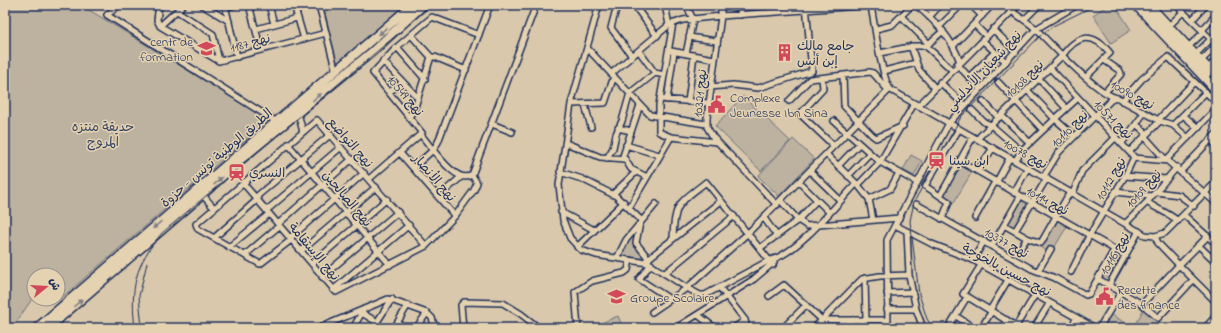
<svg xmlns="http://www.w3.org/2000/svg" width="1221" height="333" viewBox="0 0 1221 333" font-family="'Indie Flower','Playpen Sans Arabic',sans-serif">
<rect width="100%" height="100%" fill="#d9c8ab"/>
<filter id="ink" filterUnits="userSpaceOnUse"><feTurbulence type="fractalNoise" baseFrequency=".025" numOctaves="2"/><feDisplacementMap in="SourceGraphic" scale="8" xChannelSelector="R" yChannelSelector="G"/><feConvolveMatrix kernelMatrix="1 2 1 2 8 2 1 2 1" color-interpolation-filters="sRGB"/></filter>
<g filter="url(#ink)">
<path fill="#bdb2a0" stroke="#6c707f" d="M5 5H81L269 120 59 300 57 299 58 275H34V296L15 324 19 328H5Z
M323 5H407L338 66Z
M1108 5H1115L1131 30 1111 43 1093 15Z
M743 96 790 141 761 171 715 126Z
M793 139 814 159 779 196 758 176Z
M911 155 922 161 914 176 903 170Z
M960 165 972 172 954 202 942 197Z
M1019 194 1034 203 1016 234 1001 225Z
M1054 214 1069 223 1051 253 1036 245Z
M635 232 634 241 644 259 621 255 624 247Z
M1113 248 1124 254 1106 286 1095 280Z
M1144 308 1160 322 1156 328H1098L1107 312 1134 328Z
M618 316 623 328H603L601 323Z"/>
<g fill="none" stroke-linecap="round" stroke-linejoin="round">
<defs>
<path id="minor" d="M119 5 107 15 277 122
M159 5 157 20 160 26 219 61 326 33
M202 5 229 21
M225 5 237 57
M249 5 261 50
M269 5 274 24
M294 5 304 39
M319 5 336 72
M599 5 571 104 559 185 563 220 570 238 581 250 596 255 648 263 687 288 700 295H705L770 260C796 255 837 204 856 184
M617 5 611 28 632 56
M634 5 657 36
M665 5 669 25
M721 5V16L707 118V127L713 137 777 205
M873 5 872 12C875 27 882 81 891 90L1145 235 1155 236 1165 233 1216 182
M916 5C935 21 952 38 960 62
M925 5 933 12
M971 5 982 16
M1004 5C1014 14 1026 20 1036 29 1051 44 1099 96 1118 98L1160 121 1173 125 1205 93
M1151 5 1216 75
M1176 5 1216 44
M226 7 234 5
M1181 10 1186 5
M177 11 213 34 219 61
M740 15 741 5
M901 16 929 44
M929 17 940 5
M1024 20 1039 5
M1192 20 1206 5
M673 23 659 105V132L671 137 717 142
M974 24 986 36
M1170 25 1183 12
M160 26 183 5
M939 27 961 5
M256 29 297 18
M876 29 892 25 912 5
M993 29 1016 52
M1202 30 1216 15
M411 35 431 57
M689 37 716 41
M1212 39 1216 35
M982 40 1006 62
M954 45 992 5
M911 46 919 70 935 88
M926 46 952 70
M1189 46 1204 32
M397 47 425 79
M588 49 650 115 706 124
M639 51 655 73
M671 51 714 59
M880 53 914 46H926L943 31
M686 54 693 19 686 5
M1196 54 1211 39
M1104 60 1120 71 1121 74 1105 92
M1202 60 1216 46
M383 61 418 98
M957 64 980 89
M1050 68 1134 157 1125 176 1089 236 1071 272
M1209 68 1216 59
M884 71 916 63
M612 73 669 25 683 20 721 16 859 6 872 7
M843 75 844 106 872 135 876 138 903 126
M969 77 995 52
M822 78 823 89 800 114 834 146
M1039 79 1066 108
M940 82 964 105
M998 82 1043 130
M710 87 733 85 758 88 812 71 806 5
M1027 90 1055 119 1078 98
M389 92 403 82
M660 99 708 103
M667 100 674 52
M789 101 810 79 870 72 873 73 888 90
M983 101 999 118
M1122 101 1142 79 1168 57 1216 102
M688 102 694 55
M571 104 605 103 614 76
M585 105 591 127
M918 106 1018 5
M972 110 984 122 991 125 980 136
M298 113 303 132
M1183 115 1198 128
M1002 116 1030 143
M409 117 414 110 431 57H435L466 70
M1158 120 1194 82
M834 121 880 162 916 182
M492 124 512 132
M1136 124 1147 134
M1173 125 1188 138
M618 128 631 131
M421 135C431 146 456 186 472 175
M1145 137 1163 157 1216 203
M1211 140 1216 145
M566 143 600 157 625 159 631 169 647 177
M1122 143 1144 113
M288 144 390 265
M626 145 659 155
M1021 151 991 125 1062 56C1077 35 1092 31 1110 53L1086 77
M1130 151 1160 121
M400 153 455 216
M826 154 858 185 869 199
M607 158 613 148 616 134 622 121 630 93 655 73 664 75
M1134 158 1169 161
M622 159 640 105
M1167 159 1216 109
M1016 160 1021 151 1055 119 1074 136
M960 161 1126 256
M838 166 859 144
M413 168 434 149 438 142 490 5
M810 171 840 200
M977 171 993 148
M1181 171 1216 134
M560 172 582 179 616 196 641 220
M472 175 536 5
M848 176 869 154
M1044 176 1059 152 1113 98
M1125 176 1167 179
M369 179 422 133 373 73 397 47 432 17 479 35
M799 182 829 212
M243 183 336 292 426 246 455 216 474 190 477 183 472 175
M996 183 1010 157
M858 185 880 162 914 104
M1115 192 1152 196
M1156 192 1179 195 1194 206
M201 193 214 208
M1014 193 1028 167
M1073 193 1082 171 1116 137
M613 194 636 172
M940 196 973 137
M256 197 331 134
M438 197 461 177
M781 201 798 220 807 226 899 218
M1147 202C1158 210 1167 212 1178 221
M916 204 1032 269 1055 278 1086 295 1089 294 1114 250
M629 208 671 137
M267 210 341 147
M561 212 594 230
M1184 215 1216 244
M764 218 777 236
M975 218 995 182
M942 219 949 202 925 186 959 129
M873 220 869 199 890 189 899 173
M640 223 636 243 649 259
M1126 223 1147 202 1177 167
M278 224 352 159
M895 225 932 244 973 260 1095 328
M1004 225 1020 197
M907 231 909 275
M1015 231 1047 178
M1155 236 1158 243 1179 265 1142 304 1158 318 1193 280
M1208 236 1179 265 1215 301
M214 238 258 199
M290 238 364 173
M673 238C674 202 680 203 706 182L773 265
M291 240 260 264 198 229 196 224 317 120 426 246
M1198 245 1216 262
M992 246 1004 225 1027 238 1041 243 1070 192
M229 247 269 214
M577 247 624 202
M760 248 798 220 817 200
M1020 249 1027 238
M301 251 376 187
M245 255 279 226
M617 258 626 240 656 204
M973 260 984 241
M644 262 721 201
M312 264 387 199
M651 264 639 279 670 299
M981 265 963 294 1019 328
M1038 271 1051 249
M665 273 734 216
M322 277 398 212
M865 278 866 320
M1098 279 1142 304
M1109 285 1139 231
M720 288 745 320 747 328
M333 290 409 225
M887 293 913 292
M769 296 784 285 822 320 828 328
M887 309H916
M990 310 1008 280
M652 312 687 288 748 233 890 89
M362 313 377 322
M698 315 715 328
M956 316 974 328
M822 320H887
M861 320 862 328
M1016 326 1035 295
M319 328 388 299 427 313 432 318 435 328
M353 328 364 309
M373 328 392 299
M394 328 408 305
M416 328 427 313
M463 328 461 305 464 302 503 303 521 314 539 328
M578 328 575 292 592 281 624 273 628 270 630 260
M676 328 754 279 774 262
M734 328 745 320
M783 328 806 305
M814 328 862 279 880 276 909 275 916 309 923 328
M844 328 853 320
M888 328 887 240 949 123 1036 29 1077 5
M948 328 967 297
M981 328 992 311
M1002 328 1007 320
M1034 328 1049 304
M1071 328 1076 319
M1099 328 1121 292
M1205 328 1216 316"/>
<path id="highway" d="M1136 5 1216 90
M1144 5 1207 73
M37 328 412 5
M48 328 202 195 240 160 373 51 423 5"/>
</defs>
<use href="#minor" stroke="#1b2f5e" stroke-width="8"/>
<use href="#highway" stroke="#1b2f5e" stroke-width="11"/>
<use href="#minor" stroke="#e5d2b0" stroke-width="5"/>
<use href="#highway" stroke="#e5d2b0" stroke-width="8"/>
<path stroke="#1b2f5e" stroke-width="1" d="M135 328C130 288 135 264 162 233L432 5
M142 328 139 296 147 263
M933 328 927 319 919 294 910 221 914 202 961 117 1041 35 1053 26 1096 5"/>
</g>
<defs><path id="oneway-solid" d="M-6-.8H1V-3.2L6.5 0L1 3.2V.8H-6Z"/></defs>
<g fill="#808087">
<use href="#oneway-solid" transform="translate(383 31) rotate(137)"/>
<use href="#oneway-solid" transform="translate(317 97) rotate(-39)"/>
<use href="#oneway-solid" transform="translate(218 181) rotate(-43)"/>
<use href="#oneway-solid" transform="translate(157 225) rotate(139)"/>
<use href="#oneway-solid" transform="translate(78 303) rotate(-40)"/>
</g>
</g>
<defs>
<symbol id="school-bare" viewBox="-9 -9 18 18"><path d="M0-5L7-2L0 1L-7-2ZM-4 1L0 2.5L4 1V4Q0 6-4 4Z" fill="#d1495b" stroke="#e5d2b0" stroke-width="2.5" paint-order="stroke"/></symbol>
<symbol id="building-bare" viewBox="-9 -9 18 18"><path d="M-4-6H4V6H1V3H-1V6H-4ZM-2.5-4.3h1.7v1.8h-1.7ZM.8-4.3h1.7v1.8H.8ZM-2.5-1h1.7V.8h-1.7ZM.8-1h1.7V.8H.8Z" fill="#d1495b" stroke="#e5d2b0" stroke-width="2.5" paint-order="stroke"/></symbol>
<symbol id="civic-bare" viewBox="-9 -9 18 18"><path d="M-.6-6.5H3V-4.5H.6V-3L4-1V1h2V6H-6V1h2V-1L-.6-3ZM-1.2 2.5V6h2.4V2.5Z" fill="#d1495b" stroke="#e5d2b0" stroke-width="2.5" paint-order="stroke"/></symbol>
<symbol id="station-bare" viewBox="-9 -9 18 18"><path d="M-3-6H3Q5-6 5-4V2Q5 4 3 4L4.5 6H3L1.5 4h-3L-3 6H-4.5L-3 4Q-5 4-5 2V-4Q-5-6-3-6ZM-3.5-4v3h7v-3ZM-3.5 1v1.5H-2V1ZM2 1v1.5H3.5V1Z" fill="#d1495b" stroke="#e5d2b0" stroke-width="2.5" paint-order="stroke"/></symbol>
</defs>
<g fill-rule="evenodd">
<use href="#school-bare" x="194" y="36" width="25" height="25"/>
<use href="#building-bare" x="772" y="40" width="25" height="25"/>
<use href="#civic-bare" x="704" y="92" width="25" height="25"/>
<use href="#station-bare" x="924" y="148" width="25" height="25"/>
<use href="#station-bare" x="224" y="160" width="25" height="25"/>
<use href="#civic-bare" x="1092" y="284" width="25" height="25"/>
<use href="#school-bare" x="604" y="284" width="25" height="25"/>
</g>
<g text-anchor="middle" stroke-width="3" stroke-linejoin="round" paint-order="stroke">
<g font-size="13" fill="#1b2f5e" stroke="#e5d2b0" text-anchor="start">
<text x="193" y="46" text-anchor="end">centr de<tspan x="193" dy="15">formation</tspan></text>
<text x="797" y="50">جامع مالك<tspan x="797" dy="15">إبن أنس</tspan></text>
<text x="730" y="102">Complexe<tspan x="730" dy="15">Jeunesse Ibn Sina</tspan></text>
<text x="949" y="165">ابن سينا</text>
<text x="249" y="177">النسري</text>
<text x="1117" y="294">Recette<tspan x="1117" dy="15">des finance</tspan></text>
<text x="630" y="302">Groupe Scolaire</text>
</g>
<g font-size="13" fill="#1b2f5e" stroke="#e5d2b0">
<text transform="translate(250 42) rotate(-15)" y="5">نهج 1187</text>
<text transform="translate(983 70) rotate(-47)" y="5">نهج شعبان الأندلسي</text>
<text transform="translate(1024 78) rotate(-44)" y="5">نهج 10108</text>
<text transform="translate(699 93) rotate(-84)" y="5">نهج 10321</text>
<text transform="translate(1133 94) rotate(29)" y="5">نهج 10090</text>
<text transform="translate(406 95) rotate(50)" y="5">نهج 10549</text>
<text transform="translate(1114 119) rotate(45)" y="5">نهج 10571</text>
<text transform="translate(1069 128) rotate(-45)" y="5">نهج 10110</text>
<text transform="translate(351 142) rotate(49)" y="5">نهج التواضع</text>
<text transform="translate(1026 153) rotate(29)" y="5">نهج 10078</text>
<text transform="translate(216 157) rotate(-41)" y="5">الطريق الوطنية تونس - حزوة</text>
<text transform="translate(435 177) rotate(49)" y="5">نهج الأنصار</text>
<text transform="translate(1110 178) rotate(-60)" y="5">نهج 10112</text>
<text transform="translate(1143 188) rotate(-48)" y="5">نهج 10109</text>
<text transform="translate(348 198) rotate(50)" y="5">نهج الصالحين</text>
<text transform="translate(1048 200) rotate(29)" y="5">نهج 10114</text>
<text transform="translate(1007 242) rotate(30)" y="5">نهج 10377</text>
<text transform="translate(315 251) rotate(50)" y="5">نهج الإستقامة</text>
<text transform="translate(1114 253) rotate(-60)" y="5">نهج 10116</text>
<text transform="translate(1007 269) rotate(28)" y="5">نهج حسين بالخوجة</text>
</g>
<g font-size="13" fill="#334368" stroke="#e5d2b0">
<text x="103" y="131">حديقة منتزه<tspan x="103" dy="15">المروج</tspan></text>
</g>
</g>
<rect width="1221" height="333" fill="none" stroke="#e5d2b0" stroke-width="20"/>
<rect x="10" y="10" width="1201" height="313" fill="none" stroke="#1b2f5e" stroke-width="1.5" filter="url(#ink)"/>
<g transform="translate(46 287) rotate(72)"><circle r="19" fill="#e5d2b0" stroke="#94918f"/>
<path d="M0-3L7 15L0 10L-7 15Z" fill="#d1495b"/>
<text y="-6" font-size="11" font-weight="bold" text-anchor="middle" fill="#1b2f5e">ش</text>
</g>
</svg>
